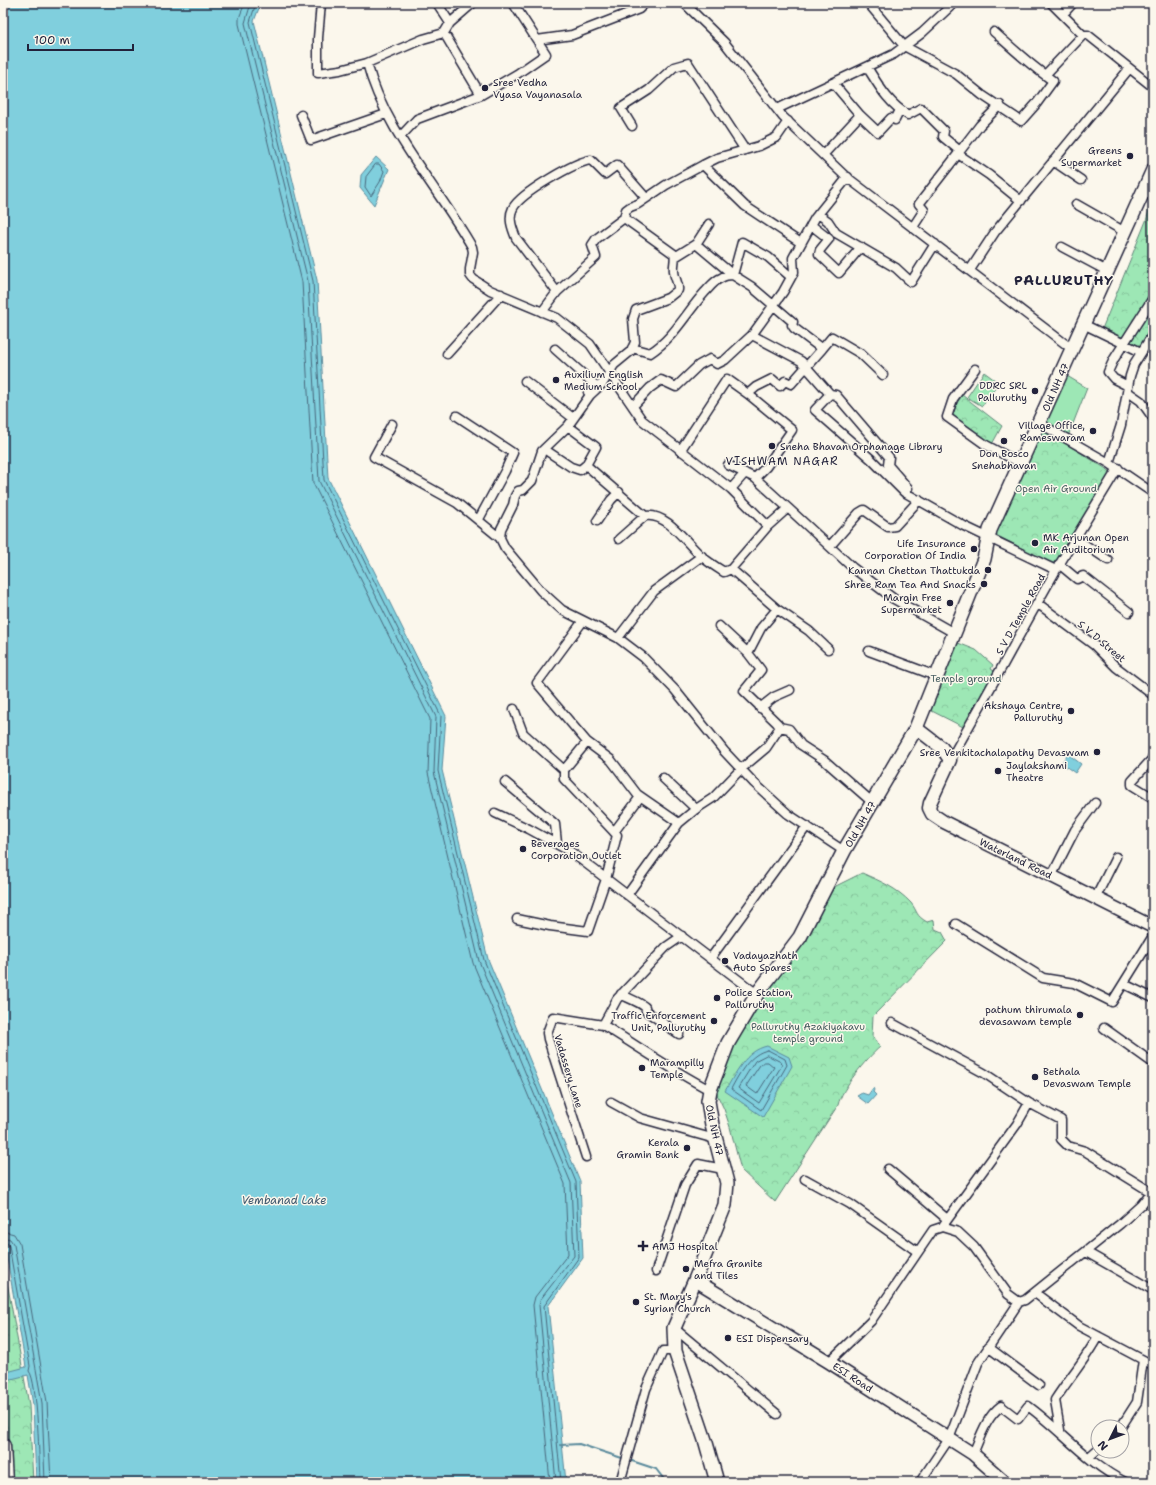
<svg xmlns="http://www.w3.org/2000/svg" width="1156" height="1485" viewBox="0 0 1156 1485" font-family="'Shantell Sans',sans-serif">
<defs>
<pattern id="forest-crowns" width="20" height="18" patternUnits="userSpaceOnUse"><rect width="20" height="18" fill="#9de7b5"/><path d="M2 6a3 3 0 1 1 6 0M12 15a3 3 0 1 1 6 0" fill="none" stroke="#87c69d"/></pattern>
</defs>
<rect width="100%" height="100%" fill="#fbf7ec"/>
<filter id="ink" filterUnits="userSpaceOnUse"><feTurbulence type="fractalNoise" baseFrequency=".025" numOctaves="2"/><feDisplacementMap in="SourceGraphic" scale="8" xChannelSelector="R" yChannelSelector="G"/><feConvolveMatrix kernelMatrix="1 2 1 2 8 2 1 2 1" color-interpolation-filters="sRGB"/></filter>
<g filter="url(#ink)">
<path fill="url(#forest-crowns)" stroke="#608478" d="M1153 196V327L1139 349 1102 329 1146 221Z
M962 395 1002 426 991 446 949 416Z
M1039 427 1113 473 1056 566 992 533Z
M953 641 976 650 993 665 991 669 997 673 969 730 926 708Z
M862 873C880 881 897 888 911 903 918 912 915 915 927 922L934 920 935 929 942 932 947 941 873 1016 872 1036 880 1047C866 1059 842 1088 838 1105L775 1202 741 1170 730 1127 724 1109 714 1088 734 1037 815 910 836 886Z
M3 1259 29 1405 33 1482H12L3 1391Z"/>
<path fill="#9de7b5" stroke="#608478" d="M984 372 999 383 982 406 967 397Z
M1062 373 1087 388 1067 439 1040 423Z"/>
<path fill="#80cfdd" stroke="#5a8a9c" d="M3 3H261L254 21 317 280 328 478 446 716 442 770 488 959 580 1181 583 1258 548 1306 566 1482H36L33 1405 28 1375 3 1381V1373L26 1367 3 1235Z
M376 157 389 169 374 205 360 188 361 175Z
M1068 754 1081 764 1075 773 1061 763Z
M767 1046 789 1057 792 1066 763 1117 725 1091C736 1073 745 1051 767 1046Z
M873 1088 874 1090 873 1092 876 1095 868 1104 857 1096 862 1093 868 1095Z"/>
<g fill="none" stroke-linecap="round" stroke-linejoin="round">
<path stroke="#48677c" stroke-width="1" d="M245 3 239 18V24L302 282 313 483 430 719 428 773 473 963 565 1184 568 1254 535 1297 533 1305 550 1482
M251 3 245 23 308 281 319 481 436 717 434 772 479 961 571 1183 574 1256 540 1300 539 1305 556 1482
M256 3 250 22 313 281 324 480 441 716 438 771 484 960 576 1182 579 1257 544 1306 561 1482
M376 164H379L384 171 380 182 371 196 365 187 366 177Z
M768 1050 785 1059 787 1065 761 1110 731 1089C739 1074 750 1053 768 1050Z
M767 1055 781 1062 782 1065 759 1103 738 1088 755 1061Z
M764 1062H768L774 1067 757 1094 746 1086 760 1065Z
M3 1231 14 1234 20 1244 47 1402 51 1482
M3 1237 10 1239 14 1245 42 1403 45 1482
M3 1242 7 1243 9 1246 30 1366 29 1371C38 1382 39 1463 40 1482"/>
<path stroke="#5a8a9c" stroke-width="2" d="M561 1445 579 1444 625 1459
M629 1460 656 1469 666 1482"/>
<defs>
<path id="minor" d="M321 3 318 38V73L340 70 367 63C384 130 438 187 472 247L473 252 470 269V275L473 279 490 290 557 318 590 344 642 420 731 489 768 526 788 508 853 568 894 599 954 633
M437 3 450 23 473 3
M684 3 724 42 783 117 844 175 1072 349
M868 3 904 46 956 74 982 95 1021 121 1037 103 1053 81 1045 75 1083 35
M1051 3 1083 35H1088L1153 87
M1063 14 1073 3
M994 32C1011 47 1027 62 1045 75
M444 33 481 95
M537 40 572 35 639 9 645 3
M367 63 423 39 444 33 450 23
M867 67C879 86 888 103 908 115L921 108 944 131 943 137 960 151 958 154 989 175 1021 201
M777 109 894 54 922 33 954 3
M301 115 311 140 386 114
M860 115 878 132 891 118 895 120 900 110
M788 121 777 137 759 146 717 158 703 165 666 185 638 204 630 207 626 210 624 218 674 254C676 259 673 265 674 271 674 278 679 283 678 290L668 298 636 310 633 319 635 342 631 351 614 365 603 383 590 395 568 426 542 451 532 481 523 490 518 491 515 496 513 505 501 529 500 538 505 548 541 591 562 610 618 638 643 657 675 690 724 751 754 783 788 814 844 851
M632 126 621 108 649 90 674 67 688 63 745 150
M401 136 417 119 481 95 517 74 546 54 513 3
M960 151 980 125 1000 105
M823 155 860 115 833 83
M1053 161 1081 180
M703 165 745 206 801 243
M848 177 815 218 793 258 794 272 783 292 752 335 801 361 830 394 815 410 871 459 904 492 964 526 1056 570 1118 468
M1144 189 1153 196
M1076 204 1125 232
M818 214 828 221 836 233 896 268 911 282 935 244
M811 225 829 239 820 250 819 254 839 273 861 247
M913 227 924 210 919 204 958 154
M696 244 733 275 742 242 768 257 791 277
M1062 247 1107 271
M675 257 696 244 709 224
M970 270 995 232 1129 69
M557 292 516 238C512 228 508 218 513 208 521 193 575 162 591 160L605 174 617 165 646 198
M542 312 557 292 596 257 592 245 596 239 624 218
M1083 324 1141 352
M632 348 650 353C674 338 686 313 705 292 709 288 715 280 721 278 724 276 729 275 733 275L752 287 793 322 792 325 794 328 822 349 791 384 785 381 780 386 772 379 756 387 748 394 727 379 680 451
M555 349 594 384 588 392
M822 349 832 337 861 354 883 375
M447 354 501 294
M975 369 953 399 947 417 986 445 1020 463
M525 381 573 418
M1128 386 1114 379 1108 372 1114 359 1153 298
M1128 392 1141 401 1153 418
M748 394 792 430 766 467 755 478
M830 394 836 395 889 457 888 465 908 488 904 492
M633 406 650 388 661 380 676 387 699 365 710 359 717 364 725 360 752 335
M457 416 513 453 505 471 479 519
M1039 423 1109 463 1153 493
M392 424 374 457 457 503 500 538
M544 449 571 467 580 470 586 465 596 447 568 426
M1109 463 1121 425 1130 376 1134 364 1153 334
M586 465 645 516C667 512 686 543 701 556 708 562 716 567 724 572L731 569 777 609 809 631 828 649
M728 465 755 478 788 508
M731 489 745 473
M597 521 611 500 619 492
M1075 538 1108 560
M619 539 645 516
M830 546 859 513 864 510 888 527 895 526 919 500
M1059 564 1077 579 1083 576 1129 612
M731 569 768 526
M1037 603 1094 645 1116 667 1153 695
M583 621 537 683 587 742 611 760 637 794 679 823
M719 626 748 653
M618 638 654 591 702 556
M869 651 936 676
M760 708 774 697 790 690
M514 709 523 733 564 770
M780 727 789 729 801 745 824 760 872 802
M1153 758 1132 781V785L1153 798
M950 760C986 697 1020 633 1056 570
M663 778 696 809
M505 782 555 824 557 843
M495 813 529 829 571 852 757 994
M614 832 640 797
M1052 875 1075 830 1095 803
M627 895 679 823 696 809 713 798 741 769 766 748 780 727 777 723 744 691 761 670 748 653 761 628 777 609
M1095 899 1116 857
M517 919 550 926 588 931 606 879 617 835 564 779V770L587 742
M956 924 1043 978 1074 983 1112 1002 1153 936
M682 936 666 947 617 999 603 1025C639 1047 673 1071 710 1090
M710 959 807 826
M1124 984 1153 998
M621 994C629 999 638 1001 645 1007L646 1011 679 1034
M892 1023 984 1073 1029 1103 1061 1120V1139L1068 1146 1085 1151 1151 1192
M1104 1028 1153 1063
M611 1102 640 1118 715 1139
M586 1157 548 1039 547 1033 553 1017 603 1025
M888 1169 947 1219
M805 1179 850 1204 918 1252
M942 1227 1017 1124 1029 1103
M1086 1252 1153 1290
M656 1271 685 1185 698 1164 723 1169
M1035 1293 1079 1326 1151 1364
M674 1328 777 1414
M988 1347 1039 1385
M829 1362 871 1321 933 1230 942 1227 958 1232 974 1247 1008 1294 1019 1302
M1121 1427 1137 1402 1143 1360
M1060 1430 1055 1400C1069 1378 1086 1359 1098 1336
M973 1454C980 1438 986 1417 1001 1406L1018 1419 1028 1406C1061 1430 1088 1464 1125 1482
M1089 1457 1098 1449
M622 1482 621 1479 646 1389 663 1351H675
M920 1482 949 1439 978 1363 1019 1302 1025 1300 1120 1224 1141 1205 1153 1190"/>
<path id="secondary" d="M916 728 942 748 950 760 930 803 929 808 932 814 944 822 1153 927
M695 1280 829 1362 973 1454 1005 1482"/>
<path id="primary" d="M717 1482 706 1443 675 1351 674 1328 695 1280 725 1205 727 1183 712 1125 708 1101 710 1090 728 1043 757 994 800 937 844 851 916 728 984 559 990 530 1153 170"/>
<path id="trunk" d="M3 1446 5 1482"/>
</defs>
<use href="#minor" stroke="#22223b" stroke-width="11"/>
<use href="#secondary" stroke="#22223b" stroke-width="15"/>
<use href="#primary" stroke="#22223b" stroke-width="16"/>
<use href="#trunk" stroke="#22223b" stroke-width="17"/>
<use href="#minor" stroke="#fbf7ec" stroke-width="8"/>
<use href="#secondary" stroke="#fbf7ec" stroke-width="12"/>
<use href="#primary" stroke="#fbf7ec" stroke-width="13"/>
<use href="#trunk" stroke="#fbf7ec" stroke-width="14"/>
</g>
</g>
<g fill="#22223b" stroke="#fbf7ec" stroke-width="1.5">
<circle cx="485" cy="88" r="4"/>
<circle cx="1130" cy="156" r="4"/>
<circle cx="556" cy="380" r="4"/>
<circle cx="1035" cy="391" r="4"/>
<circle cx="1093" cy="431" r="4"/>
<circle cx="1004" cy="441" r="4"/>
<circle cx="772" cy="446" r="4"/>
<circle cx="1035" cy="543" r="4"/>
<circle cx="974" cy="549" r="4"/>
<circle cx="988" cy="570" r="4"/>
<circle cx="984" cy="584" r="4"/>
<circle cx="950" cy="603" r="4"/>
<circle cx="1071" cy="711" r="4"/>
<circle cx="1097" cy="752" r="4"/>
<circle cx="998" cy="771" r="4"/>
<circle cx="523" cy="849" r="4"/>
<circle cx="725" cy="961" r="4"/>
<circle cx="717" cy="998" r="4"/>
<circle cx="1080" cy="1015" r="4"/>
<circle cx="714" cy="1021" r="4"/>
<circle cx="642" cy="1068" r="4"/>
<circle cx="1035" cy="1077" r="4"/>
<circle cx="687" cy="1148" r="4"/>
<path d="M641 1240h4v4h4v4h-4v4h-4v-4h-4v-4h4z"/>
<circle cx="686" cy="1269" r="4"/>
<circle cx="636" cy="1302" r="4"/>
<circle cx="728" cy="1338" r="4"/>
</g>
<g text-anchor="middle" stroke-width="3" stroke-linejoin="round" paint-order="stroke">
<g font-size="10" fill="#22223b" stroke="#fbf7ec" text-anchor="start">
<text x="493" y="86">Sree Vedha<tspan x="493" dy="12">Vyasa Vayanasala</tspan></text>
<text x="1122" y="154" text-anchor="end">Greens<tspan x="1122" dy="12">Supermarket</tspan></text>
<text x="564" y="378">Auxilium English<tspan x="564" dy="12">Medium School</tspan></text>
<text x="1027" y="389" text-anchor="end">DDRC SRL<tspan x="1027" dy="12">Palluruthy</tspan></text>
<text x="1085" y="429" text-anchor="end">Village Office,<tspan x="1085" dy="12">Rameswaram</tspan></text>
<text x="780" y="450">Sneha Bhavan Orphanage Library</text>
<text x="1004" y="457" text-anchor="middle">Don Bosco<tspan x="1004" dy="12">Snehabhavan</tspan></text>
<text x="1043" y="541">MK Arjunan Open<tspan x="1043" dy="12">Air Auditorium</tspan></text>
<text x="966" y="547" text-anchor="end">Life Insurance<tspan x="966" dy="12">Corporation Of India</tspan></text>
<text x="980" y="574" text-anchor="end">Kannan Chettan Thattukda</text>
<text x="976" y="588" text-anchor="end">Shree Ram Tea And Snacks</text>
<text x="942" y="601" text-anchor="end">Margin Free<tspan x="942" dy="12">Supermarket</tspan></text>
<text x="1063" y="709" text-anchor="end">Akshaya Centre,<tspan x="1063" dy="12">Palluruthy</tspan></text>
<text x="1089" y="756" text-anchor="end">Sree Venkitachalapathy Devaswam</text>
<text x="1006" y="769">Jaylakshami<tspan x="1006" dy="12">Theatre</tspan></text>
<text x="531" y="847">Beverages<tspan x="531" dy="12">Corporation Outlet</tspan></text>
<text x="733" y="959">Vadayazhath<tspan x="733" dy="12">Auto Spares</tspan></text>
<text x="725" y="996">Police Station,<tspan x="725" dy="12">Palluruthy</tspan></text>
<text x="1072" y="1013" text-anchor="end">pathum thirumala<tspan x="1072" dy="12">devasawam temple</tspan></text>
<text x="706" y="1019" text-anchor="end">Traffic Enforcement<tspan x="706" dy="12">Unit, Palluruthy</tspan></text>
<text x="650" y="1066">Marampilly<tspan x="650" dy="12">Temple</tspan></text>
<text x="1043" y="1075">Bethala<tspan x="1043" dy="12">Devaswam Temple</tspan></text>
<text x="679" y="1146" text-anchor="end">Kerala<tspan x="679" dy="12">Gramin Bank</tspan></text>
<text x="652" y="1250">AMJ Hospital</text>
<text x="694" y="1267">Mefra Granite<tspan x="694" dy="12">and Tiles</tspan></text>
<text x="644" y="1300">St. Mary's<tspan x="644" dy="12">Syrian Church</tspan></text>
<text x="736" y="1342">ESI Dispensary</text>
</g>
<g font-size="10" fill="#22223b" stroke="#fbf7ec">
<text transform="translate(1055 387) rotate(-66)" y="4">Old NH 47</text>
<text transform="translate(1020 614) rotate(-61)" y="4">S V D Temple Road</text>
<text transform="translate(1102 641) rotate(40)" y="4">S V D Street</text>
<text transform="translate(860 824) rotate(-60)" y="4">Old NH 47</text>
<text transform="translate(1016 858) rotate(26)" y="4">Waterland Road</text>
<text transform="translate(569 1071) rotate(73)" y="4">Vadassery Lane</text>
<text transform="translate(715 1130) rotate(78)" y="4">Old NH 47</text>
<text transform="translate(853 1377) rotate(33)" y="4">ESI Road</text>
</g>
<g font-size="10" fill="#475d60" stroke="#fbf7ec">
<text x="1056" y="492">Open Air Ground</text>
<text x="966" y="682">Temple ground</text>
<text x="808" y="1030">Palluruthy Azakiyakavu<tspan x="808" dy="12">temple ground</tspan></text>
</g>
<g font-size="11" letter-spacing="1" fill="#22223b" stroke="#fbf7ec">
<text x="782" y="465">VISHWAM NAGAR</text>
</g>
<g font-size="11" font-style="italic" fill="#3e566c" stroke="#fbf7ec">
<text x="284" y="1204">Vembanad Lake</text>
</g>
<g font-size="14" font-weight="bold" letter-spacing="1" fill="#22223b" stroke="#fbf7ec">
<text x="1064" y="285">PALLURUTHY</text>
</g>
</g>
<rect width="1156" height="1485" fill="none" stroke="#fbf7ec" stroke-width="16"/>
<rect x="8" y="8" width="1140" height="1469" fill="none" stroke="#22223b" stroke-width="1.5" filter="url(#ink)"/>
<g transform="translate(1110 1439) rotate(228)"><circle r="19" fill="#fbf7ec" stroke="#a4a2a5"/>
<path d="M0-3L7 15L0 10L-7 15Z" fill="#22223b"/>
<text y="-6" font-size="11" font-weight="bold" text-anchor="middle" fill="#22223b">N</text>
</g>
<path d="M28 44v6h105v-6" fill="none" stroke="#22223b" stroke-width="2"/>
<text x="34" y="44" font-size="12" fill="#22223b" stroke="#fbf7ec" stroke-width="3" paint-order="stroke">100 m</text>
</svg>
